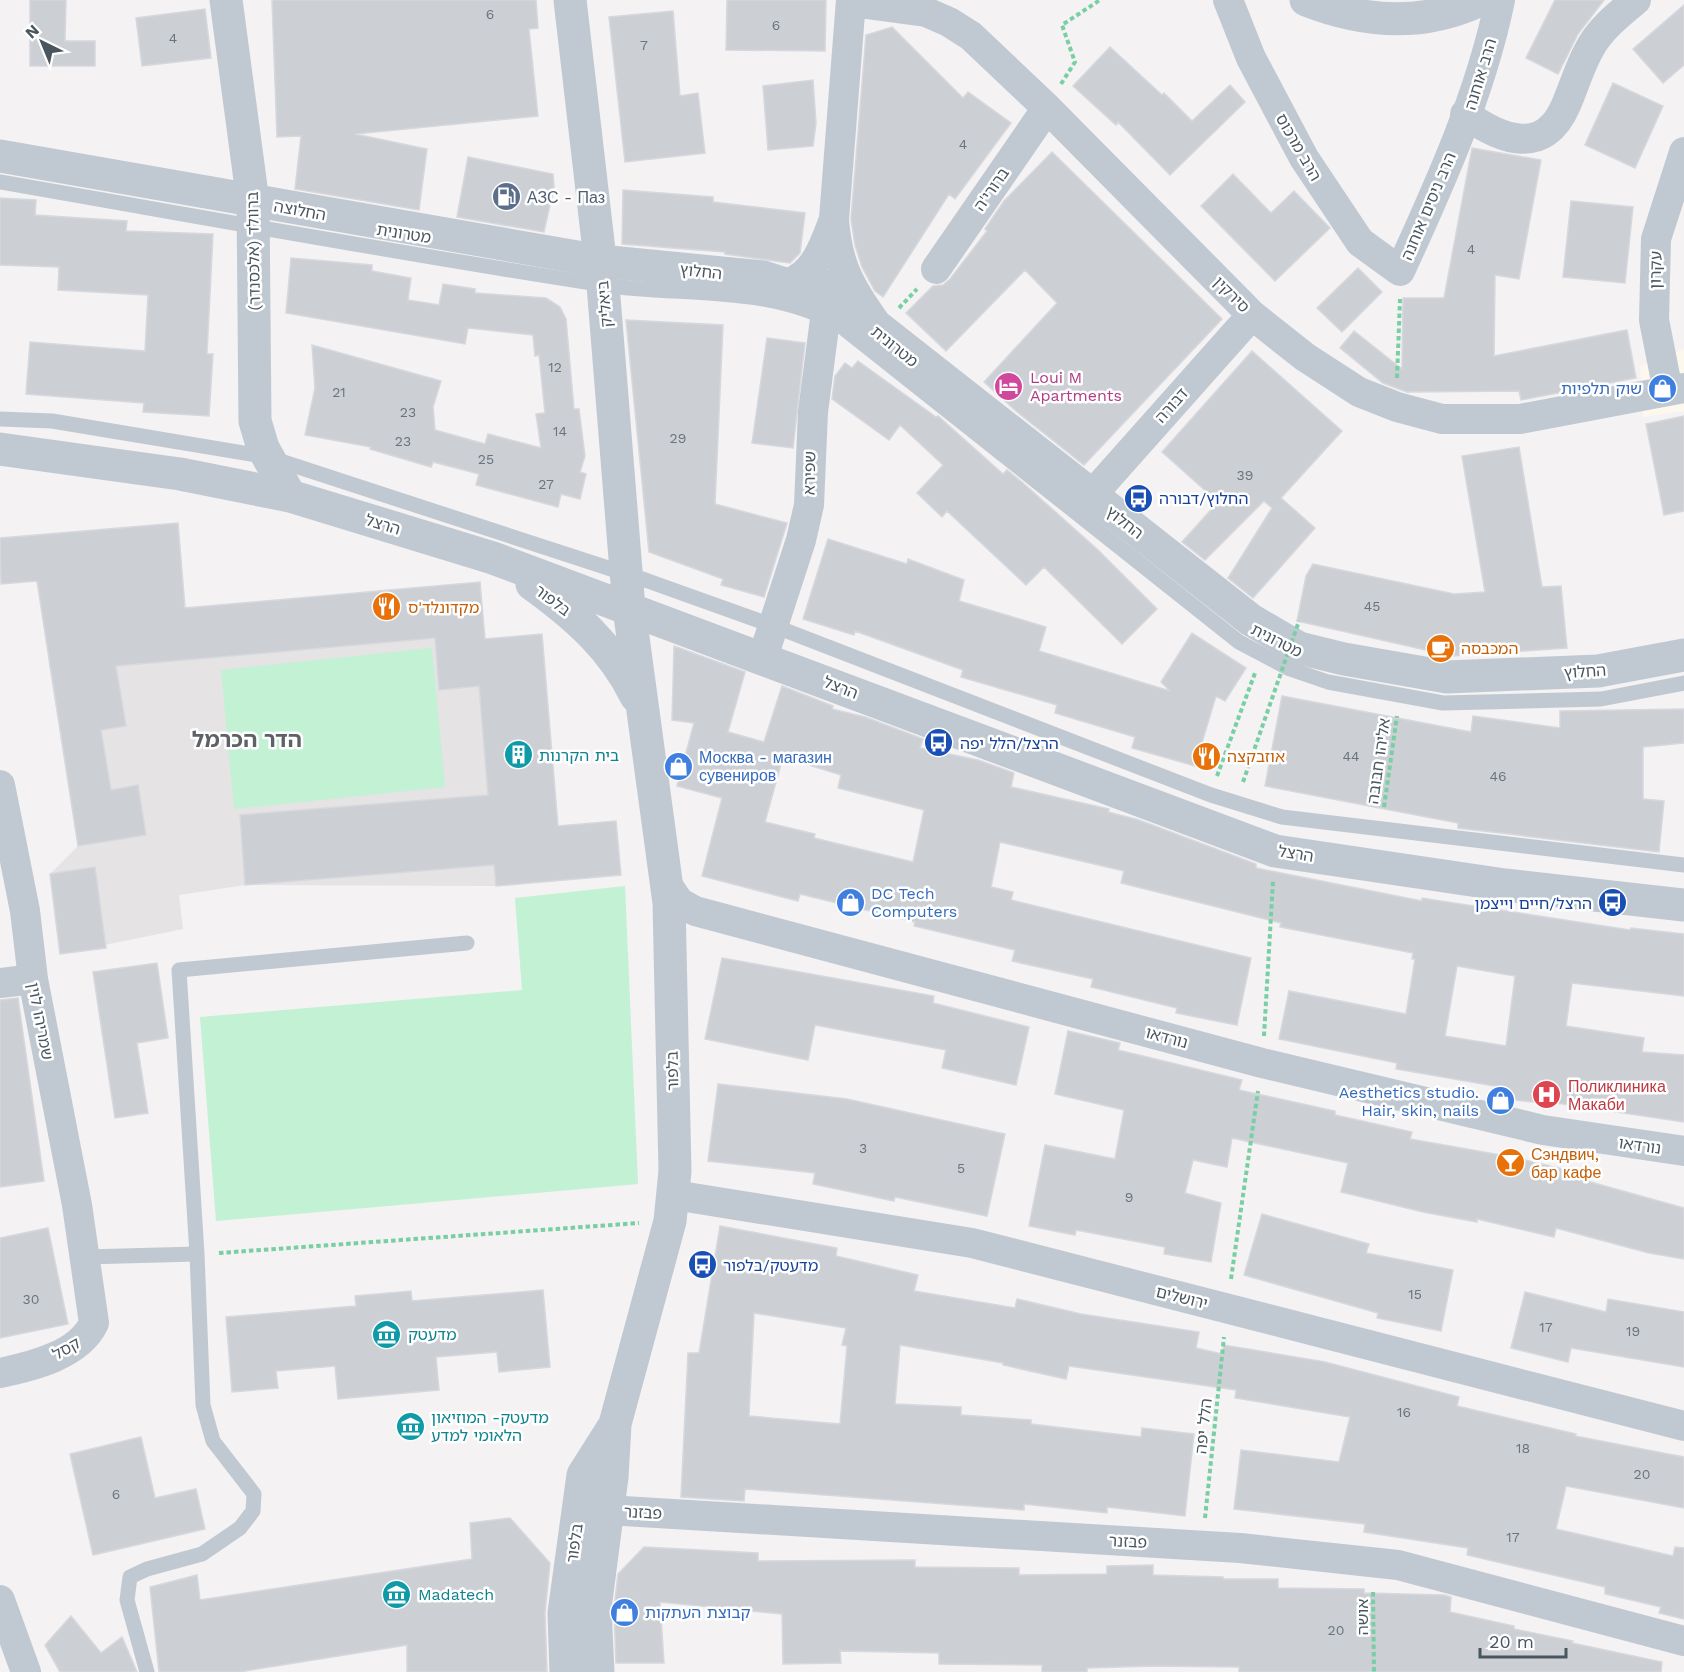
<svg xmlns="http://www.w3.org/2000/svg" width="1684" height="1672" viewBox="0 0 1684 1672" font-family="'Work Sans','Noto Sans Hebrew',sans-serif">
<rect width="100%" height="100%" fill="#f4f2f2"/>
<path fill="#fdf8ee" d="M1684 349V411L1643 417 1640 366Z"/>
<path fill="#e5e3e4" d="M435 638 439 690 479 686 496 886 245 885 179 895 183 929 60 954 50 874 78 846 48 658 113 647Z"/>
<path fill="#c2f1d4" d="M432 648 445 787 234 809 221 670Z
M625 886 638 1184 216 1221 200 1017 522 990 515 898Z"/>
<path fill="#cccfd4" stroke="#d6d8dd" stroke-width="1.5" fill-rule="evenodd" d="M30 0H66L65 41H95V66H30Z
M272 0H536L538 28 529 29 538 116 355 134 427 149 419 210 295 189 301 136 277 137Z
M727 0H826L825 51 726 50Z
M1555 0H1604L1578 34 1558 74 1526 58Z
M1684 5V65L1663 83 1633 49Z
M205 9 211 58 142 66 136 18Z
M673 11 680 96 698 93 705 153 625 162 609 17Z
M892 27 963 98 968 92 1011 123 955 199 949 194 883 297 875 291 862 267 855 245 851 219 866 35Z
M1110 47 1162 95 1164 93 1192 121 1230 85 1245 102 1170 175 1118 122 1116 125 1073 86Z
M813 80 816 123 813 146 768 150 763 86Z
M1613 83 1663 106 1635 168 1585 145Z
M1472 148 1541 160 1519 279 1495 275 1494 356 1627 330 1636 378 1521 400 1519 391 1407 392 1383 383 1340 348 1354 331 1402 369 1403 298H1444Z
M1052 152 1222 319 1084 465 1016 411 984 382 1057 303 1025 270 946 351 906 313 933 286 943 285 950 279 987 231 985 229 1004 201Z
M468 157 553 174 554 187 544 232 457 217Z
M1233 174 1271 213 1294 191 1330 228 1275 281 1201 206Z
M623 190 713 197V202L805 213 800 253 790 263 725 254V252L622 244Z
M0 198 36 200 35 215 127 221 126 231 213 234 207 354H213L209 416 143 412 144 403 26 394 30 342 145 351 148 295 58 290 59 267 0 265Z
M1571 201 1633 207 1625 283 1563 277Z
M291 258 372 265V271L411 278 408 300 439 305 443 284 475 289V293L546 298 560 307 566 319 574 409H579L585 456 580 472 586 474 580 499 561 494 558 507 476 485 479 474 433 462 431 467 370 449 371 447 305 435 315 388 312 345 441 381 433 407 435 430 485 444 488 434 541 448 536 414 545 413 539 355 535 356 533 335 468 328 465 344 286 313Z
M1358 268 1382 292 1342 332 1317 308Z
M626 320 723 325 715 504 787 523 764 597 721 585 723 579 649 552Z
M767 338 805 343 793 448 752 443Z
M1252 351 1342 431 1281 498 1315 528 1253 598 1228 578 1272 508 1264 501 1205 560 1182 542 1218 502 1162 452Z
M858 361 936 417 938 416 1003 474 1007 470 1023 483 1097 549 1157 609 1122 644 1044 567 1026 585 947 511 942 517 917 493 943 465 900 425 889 440 832 399 835 376 845 363 852 368Z
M1684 416V511L1664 515 1646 424Z
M1519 447 1542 587 1561 586 1567 648 1452 656 1297 621 1306 576 1313 564 1454 594 1485 592 1462 456Z
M178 523 185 608 480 582 485 639 542 634 558 826 616 821 621 875 496 886 494 865 245 885 240 815 488 795 479 686 439 690 435 638 116 666 126 726 101 730 111 790 138 785 146 835 78 846 37 581 1 584 0 538Z
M828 539 907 564 908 559 964 580 959 601 1046 627 1039 651 1170 691 1161 682 1192 633 1246 668 1225 701 1216 696 1195 766 1132 748 1135 737 1055 713 1057 705 961 677 963 670 855 631 854 635 803 619Z
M674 646 745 672 728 732 764 742 782 686 833 706 832 709 865 717 923 739 920 748 978 760 1014 773 1011 787 1109 809 1108 812 1139 820 1256 864V868L1422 901V898L1630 930 1631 928 1684 934V996L1572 983 1566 1026 1644 1038 1642 1052 1684 1055V1122L1556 1103V1105L1499 1098 1500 1087 1396 1069 1397 1063 1279 1039 1289 991 1406 1014 1415 959H1412L1413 953 1280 927 1281 923 1121 883 1124 871 1000 842 991 887 1013 892 1011 900 1251 958 1237 1025 1176 1013 1177 1008 1091 987 1093 979 1012 961 1015 950 914 926 915 922 800 894 798 901 702 876 722 798 677 786 694 723 672 720ZM783 757 841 775 838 788 924 810 913 862 814 838 815 834 765 822ZM1457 966 1515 976 1506 1046 1445 1036Z
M1282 696 1471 732 1473 716 1560 728V711L1684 709V743L1643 747V799L1664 801 1659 852 1458 828V823L1265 786Z
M95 867 106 948 60 954 50 874Z
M722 958 934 996 933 1003 1029 1027 1016 1085 942 1068 946 1050 815 1025 808 1060 705 1039Z
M157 963 168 1038 137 1043 148 1113 115 1118 93 972Z
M18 998 44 1181 0 1187V1000Z
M1068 1031 1120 1043 1118 1050 1242 1080 1239 1090 1335 1111V1115L1412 1132 1410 1139 1512 1157 1571 1171 1569 1176 1684 1208V1259L1649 1253 1556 1228 1554 1237 1477 1219V1222L1423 1212 1341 1192 1348 1163 1232 1138 1227 1167 1193 1160 1185 1193 1221 1203 1211 1262 1164 1254 1165 1247 1076 1230 1075 1235 1029 1226 1045 1145 1115 1159 1124 1110 1055 1094Z
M718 1084 847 1099 1005 1134 987 1216 895 1197 894 1201 813 1184 815 1173 708 1161Z
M1262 1214 1369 1244 1366 1253 1453 1270 1441 1331 1377 1318 1378 1313 1244 1275Z
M720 1226 837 1248 836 1256 918 1275 914 1291 1015 1308 1017 1299 1081 1314 1199 1332 1196 1348 1222 1354 1224 1345 1325 1362 1459 1397 1457 1406 1576 1434 1575 1436 1684 1457V1508L1566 1486 1556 1529 1673 1556 1675 1547 1684 1548V1619L1659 1613 1661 1607 1605 1594V1587L1467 1555 1468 1548 1364 1532 1365 1524 1234 1509 1241 1450 1339 1462 1350 1417 1235 1398 1236 1390 1069 1366 1066 1379 1003 1365V1363L900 1345 895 1404 961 1407V1415L1031 1420V1424L1141 1437 1142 1428 1194 1434 1185 1516 1107 1507V1513L1024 1504V1510L745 1489 744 1501 681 1497 688 1353H699ZM754 1313 846 1328 842 1345 847 1346 840 1424 749 1416Z
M48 1228 68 1324 0 1338V1238Z
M543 1290 550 1367 499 1372 497 1352 436 1357 439 1390 338 1399 335 1366 276 1371 278 1388 232 1392 226 1317 356 1306 355 1296 411 1291 412 1301Z
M1525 1292 1606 1312 1608 1299 1684 1312V1367L1571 1348 1568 1362 1511 1348Z
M141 1437 155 1498 196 1489 205 1529 93 1555 70 1454Z
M510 1518 550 1563 545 1613 547 1672H407V1645L239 1672H159L150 1587 197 1575 200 1600 472 1559 470 1523Z
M644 1547 758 1553V1561L915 1560V1567L1019 1568V1575L1107 1574V1566L1153 1565V1575L1223 1577V1579H1278V1588L1364 1589V1593L1444 1595 1451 1597 1450 1612 1514 1626V1629L1573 1641 1572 1643 1662 1662 1661 1672H1239V1667L1154 1666 1087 1668V1672H1042V1665L939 1664V1653L840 1651 841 1663 783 1664 782 1614 660 1602 664 1663H616L614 1609 618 1574Z
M71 1616 101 1653 122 1637 137 1672H60L45 1645Z"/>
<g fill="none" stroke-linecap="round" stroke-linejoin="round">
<path stroke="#79cfa4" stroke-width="4" stroke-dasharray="4.5 3" stroke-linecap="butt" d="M1061 84 1075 62 1062 25 1100 0
M899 308 917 289
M1397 378 1400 299
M1217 776 1255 673
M1243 782 1252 756
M1384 807 1397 716
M1264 1036 1273 881
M219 1253 639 1223
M1231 1279 1258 1091
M1205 1518 1224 1337
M1373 1592 1374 1672"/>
<path stroke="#c0c9d1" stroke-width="15" d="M0 182C201 217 402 254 604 285 682 297 772 284 842 327L1239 642 1290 669 1328 682 1443 703 1601 699 1684 683
M0 419 52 421 268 457 648 581 774 626 1211 795 1282 817 1684 865
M85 1257 197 1254
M147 1672 127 1600 130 1577 147 1569 202 1554 240 1528 253 1511 254 1494 213 1441 203 1405 197 1254 179 970 467 943"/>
<path stroke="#c0c9d1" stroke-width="30" d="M851 0 834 219C837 264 850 287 875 322
M1228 0 1251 58 1304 158 1360 242 1400 271C1440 184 1481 93 1500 0
M851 2 926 12 949 22 971 36 1047 108 1252 315 1305 357 1359 392 1397 407 1442 419H1520L1684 388
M1465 114C1501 140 1544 157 1566 105 1574 87 1579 68 1589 50 1599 30 1619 14 1636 0
M936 269 1047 108
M788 283C815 275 825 243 834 219
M1668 391 1654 320 1656 239 1684 152
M1091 496 1252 315
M763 657 801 540 809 505 813 412 828 296 824 284
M0 785 25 911 33 979 77 1205 94 1323C79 1355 33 1366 0 1373
M666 883 679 902 695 911 1262 1063 1543 1130 1684 1151
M0 983 33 979
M674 1195 972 1243 1684 1426
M590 1495 599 1507 607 1510 1240 1548 1398 1565 1684 1641
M0 1600 26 1672"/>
<path stroke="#c0c9d1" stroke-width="33" d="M226 0 253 202 255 421 263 448 290 496
M570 0 603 285 629 608 669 903 675 1171 670 1221 615 1424 612 1477 595 1608 598 1672
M1306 0C1364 23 1423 27 1480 0
M0 156 600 261 763 277 844 303 879 328 1251 620 1299 648 1344 659 1447 677 1598 671 1684 655
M0 449 180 474 290 496 493 558 1275 851 1505 885 1684 905
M532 584C575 615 612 647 636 696
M566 1672 564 1613 583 1475 614 1426"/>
<path stroke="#79cfa4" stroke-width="4" stroke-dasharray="4.5 3" stroke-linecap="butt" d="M1252 756 1299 621"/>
</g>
<defs>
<symbol id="fuel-disc" viewBox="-11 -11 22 22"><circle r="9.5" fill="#5c6f8a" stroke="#fff"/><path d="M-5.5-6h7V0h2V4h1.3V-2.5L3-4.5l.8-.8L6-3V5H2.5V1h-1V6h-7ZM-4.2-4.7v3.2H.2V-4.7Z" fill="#fff"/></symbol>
<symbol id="hotel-disc" viewBox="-11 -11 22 22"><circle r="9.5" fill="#d1479c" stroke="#fff"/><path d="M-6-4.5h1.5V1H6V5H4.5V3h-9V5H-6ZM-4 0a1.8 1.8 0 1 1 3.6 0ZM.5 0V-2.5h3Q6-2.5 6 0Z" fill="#fff"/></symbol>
<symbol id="shop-disc" viewBox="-11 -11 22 22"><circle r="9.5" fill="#3f7fe0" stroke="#fff"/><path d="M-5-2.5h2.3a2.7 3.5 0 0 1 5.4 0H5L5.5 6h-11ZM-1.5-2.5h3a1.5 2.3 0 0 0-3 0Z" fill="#fff"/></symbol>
<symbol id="bus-disc" viewBox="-11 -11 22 22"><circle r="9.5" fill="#1a4fb4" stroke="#fff"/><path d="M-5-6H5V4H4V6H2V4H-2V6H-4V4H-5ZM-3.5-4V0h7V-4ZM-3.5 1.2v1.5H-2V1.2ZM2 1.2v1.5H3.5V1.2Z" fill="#fff"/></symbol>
<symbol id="restaurant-disc" viewBox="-11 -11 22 22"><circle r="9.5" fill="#e8710a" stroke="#fff"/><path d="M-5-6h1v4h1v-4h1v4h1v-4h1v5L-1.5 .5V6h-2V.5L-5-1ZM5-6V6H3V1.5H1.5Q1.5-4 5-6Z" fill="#fff"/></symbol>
<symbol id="cafe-disc" viewBox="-11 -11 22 22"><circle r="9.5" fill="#e8710a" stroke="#fff"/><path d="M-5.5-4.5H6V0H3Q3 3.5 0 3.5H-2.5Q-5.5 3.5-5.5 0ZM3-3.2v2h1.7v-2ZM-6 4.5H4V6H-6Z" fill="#fff"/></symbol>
<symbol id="building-disc" viewBox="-11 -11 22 22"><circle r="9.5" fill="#0f9aa8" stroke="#fff"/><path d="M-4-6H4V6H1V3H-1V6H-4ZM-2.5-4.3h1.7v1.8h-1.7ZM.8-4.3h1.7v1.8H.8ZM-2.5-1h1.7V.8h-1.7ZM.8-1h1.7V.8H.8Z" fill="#fff"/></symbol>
<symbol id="hospital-disc" viewBox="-11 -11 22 22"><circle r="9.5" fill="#e0444e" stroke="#fff"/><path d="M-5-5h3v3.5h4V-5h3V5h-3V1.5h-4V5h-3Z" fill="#fff"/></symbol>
<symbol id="bar-disc" viewBox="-11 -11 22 22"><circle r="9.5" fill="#e8710a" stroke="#fff"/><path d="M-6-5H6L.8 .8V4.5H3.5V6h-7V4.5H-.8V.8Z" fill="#fff"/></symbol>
<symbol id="museum-disc" viewBox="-11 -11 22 22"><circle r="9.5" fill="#0f9aa8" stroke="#fff"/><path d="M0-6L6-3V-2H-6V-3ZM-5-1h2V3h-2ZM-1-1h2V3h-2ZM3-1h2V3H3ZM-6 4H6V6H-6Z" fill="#fff"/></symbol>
</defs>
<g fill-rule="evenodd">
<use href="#fuel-disc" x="490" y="180" width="33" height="33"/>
<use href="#hotel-disc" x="992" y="370" width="33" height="33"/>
<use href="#shop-disc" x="1646" y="372" width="33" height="33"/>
<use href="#bus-disc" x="1122" y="482" width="33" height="33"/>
<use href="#restaurant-disc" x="370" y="590" width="33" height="33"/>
<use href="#cafe-disc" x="1424" y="632" width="33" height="33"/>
<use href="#bus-disc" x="922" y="726" width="33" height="33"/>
<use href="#building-disc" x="502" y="738" width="33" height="33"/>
<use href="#restaurant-disc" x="1190" y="740" width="33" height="33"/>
<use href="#shop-disc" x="662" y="750" width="33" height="33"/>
<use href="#shop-disc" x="834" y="886" width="33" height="33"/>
<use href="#bus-disc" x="1596" y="886" width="33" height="33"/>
<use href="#hospital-disc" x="1530" y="1078" width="33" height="33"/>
<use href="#shop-disc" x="1484" y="1084" width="33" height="33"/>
<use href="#bar-disc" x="1494" y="1146" width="33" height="33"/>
<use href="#bus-disc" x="686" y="1248" width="33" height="33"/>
<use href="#museum-disc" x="370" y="1318" width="33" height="33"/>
<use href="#museum-disc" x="394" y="1410" width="33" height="33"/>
<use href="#museum-disc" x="380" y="1578" width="33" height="33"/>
<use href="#shop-disc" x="608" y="1596" width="33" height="33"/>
</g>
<g text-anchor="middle" stroke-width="5" stroke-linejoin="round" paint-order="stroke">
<g font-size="14" fill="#6a747d">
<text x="490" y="19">6</text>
<text x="776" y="30">6</text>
<text x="173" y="43">4</text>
<text x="644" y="50">7</text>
<text x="963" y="149">4</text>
<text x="1471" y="254">4</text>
<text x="555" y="372">12</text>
<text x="339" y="397">21</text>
<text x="408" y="417">23</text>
<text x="560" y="436">14</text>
<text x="678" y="443">29</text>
<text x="403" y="446">23</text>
<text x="486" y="464">25</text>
<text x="1245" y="480">39</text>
<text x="546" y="489">27</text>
<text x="1372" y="611">45</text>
<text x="1351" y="761">44</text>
<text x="1498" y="781">46</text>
<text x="863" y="1153">3</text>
<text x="961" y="1173">5</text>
<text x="1129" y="1202">9</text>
<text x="1415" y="1299">15</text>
<text x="31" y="1304">30</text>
<text x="1546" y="1332">17</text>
<text x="1633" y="1336">19</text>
<text x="1404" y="1417">16</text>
<text x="1523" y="1453">18</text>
<text x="1642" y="1479">20</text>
<text x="116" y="1499">6</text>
<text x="1513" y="1542">17</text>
<text x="1336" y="1635">20</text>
</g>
<g font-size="16" fill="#495660" stroke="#fff">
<text transform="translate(1480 74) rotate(-73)" y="6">הרב אוחנה</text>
<text transform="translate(1299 147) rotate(60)" y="6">הרב מרכוס</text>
<text transform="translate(991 189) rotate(-55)" y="6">ברורי'ה</text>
<text transform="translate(1428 206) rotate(-67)" y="6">הרב ניסים אוחנה</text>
<text transform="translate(300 210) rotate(10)" y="6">החלוצה</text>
<text transform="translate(404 233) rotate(9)" y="6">מטרונית</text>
<text transform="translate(253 251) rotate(-91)" y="6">ברוולד (אלכסנדר)</text>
<text transform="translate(1655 270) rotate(-89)" y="6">עקרון</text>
<text transform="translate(701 271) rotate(6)" y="6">החלוץ</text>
<text transform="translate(1232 294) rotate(45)" y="6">סירקין</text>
<text transform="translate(604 304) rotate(-95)" y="6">ביאליק</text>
<text transform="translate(895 346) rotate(39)" y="6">מטרונית</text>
<text transform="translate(1171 405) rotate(-48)" y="6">דבורה</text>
<text transform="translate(809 473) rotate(-89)" y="6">שפירא</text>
<text transform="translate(1125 522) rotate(38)" y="6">החלוץ</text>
<text transform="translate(383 524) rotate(17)" y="6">הרצל</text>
<text transform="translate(553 600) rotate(37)" y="6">בלפור</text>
<text transform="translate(1277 640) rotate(27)" y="6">מטרונית</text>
<text transform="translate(1585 671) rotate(-4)" y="6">החלוץ</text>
<text transform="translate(841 687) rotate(21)" y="6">הרצל</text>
<text transform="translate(1378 761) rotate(-82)" y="6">אליהו חבובה</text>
<text transform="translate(1296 853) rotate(9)" y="6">הרצל</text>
<text transform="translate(41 1021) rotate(79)" y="6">שמריהו לוין</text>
<text transform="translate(1167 1037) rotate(15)" y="6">נורדאו</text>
<text transform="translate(672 1071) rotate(-91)" y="6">בלפור</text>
<text transform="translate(1640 1145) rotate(8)" y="6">נורדאו</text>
<text transform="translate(1182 1297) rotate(14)" y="6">ירושלים</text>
<text transform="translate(66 1348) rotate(-29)" y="6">קסל</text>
<text transform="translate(1203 1426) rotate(-84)" y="6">הלל יפה</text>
<text transform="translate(643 1512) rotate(3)" y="6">פבזנר</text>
<text transform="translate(1128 1541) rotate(3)" y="6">פבזנר</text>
<text transform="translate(574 1543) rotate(-82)" y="6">בלפור</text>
<text transform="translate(1362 1617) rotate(-90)" y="6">אושה</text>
</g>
<g font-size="16" fill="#4e5e75" stroke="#fff" text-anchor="start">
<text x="527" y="203">АЗС - Паз</text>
</g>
<g font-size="16" fill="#b23c85" stroke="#fff" text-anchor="start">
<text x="1030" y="383">Loui M<tspan x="1030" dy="18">Apartments</tspan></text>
</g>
<g font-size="16" fill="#366cbe" stroke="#fff" text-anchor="start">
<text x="1642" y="394" text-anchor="end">שוק תלפיות</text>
<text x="699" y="763">Москва - магазин<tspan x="699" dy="18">сувениров</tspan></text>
<text x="871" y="899">DC Tech<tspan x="871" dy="18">Computers</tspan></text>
<text x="1479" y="1098" text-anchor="end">Aesthetics studio.<tspan x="1479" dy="18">Hair, skin, nails</tspan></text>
<text x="645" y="1618">קבוצת העתקות</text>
</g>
<g font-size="16" fill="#164399" stroke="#fff" text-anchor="start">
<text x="1159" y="504">החלוץ/דבורה</text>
<text x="960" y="749">הרצל/הלל יפה</text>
<text x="1592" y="909" text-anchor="end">הרצל/חיים וייצמן</text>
<text x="723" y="1271">מדעטק/בלפור</text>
</g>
<g font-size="16" fill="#c56008" stroke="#fff" text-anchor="start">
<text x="408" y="613">מקדונלד'ס</text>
<text x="1461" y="654">המכבסה</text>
<text x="1227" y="762">אוזבקצה</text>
<text x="1531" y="1160">Сэндвич,<tspan x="1531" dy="18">бар кафе</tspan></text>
</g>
<g font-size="16" fill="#0d838f" stroke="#fff" text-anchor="start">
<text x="539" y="761">בית הקרנות</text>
<text x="408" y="1340">מדעטק</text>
<text x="431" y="1423">מדעטק- המוזיאון<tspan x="431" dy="18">הלאומי למדע</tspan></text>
<text x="418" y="1600">Madatech</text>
</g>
<g font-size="16" fill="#be3a42" stroke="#fff" text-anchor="start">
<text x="1568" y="1092">Поликлиника<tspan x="1568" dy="18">Макаби</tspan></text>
</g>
<g font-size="22" font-weight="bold" fill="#5e6267" stroke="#fff">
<text x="247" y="747">הדר הכרמל</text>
</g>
</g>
<g transform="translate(42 42) rotate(317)" stroke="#ffffff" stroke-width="4.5" paint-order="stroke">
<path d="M0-4.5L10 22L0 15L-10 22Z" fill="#495660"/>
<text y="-9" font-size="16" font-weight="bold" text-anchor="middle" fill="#495660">N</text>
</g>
<path d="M1480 1648v9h86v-9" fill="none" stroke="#495660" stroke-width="3"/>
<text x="1489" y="1648" font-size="18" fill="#495660" stroke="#ffffff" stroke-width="4.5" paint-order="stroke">20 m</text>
</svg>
